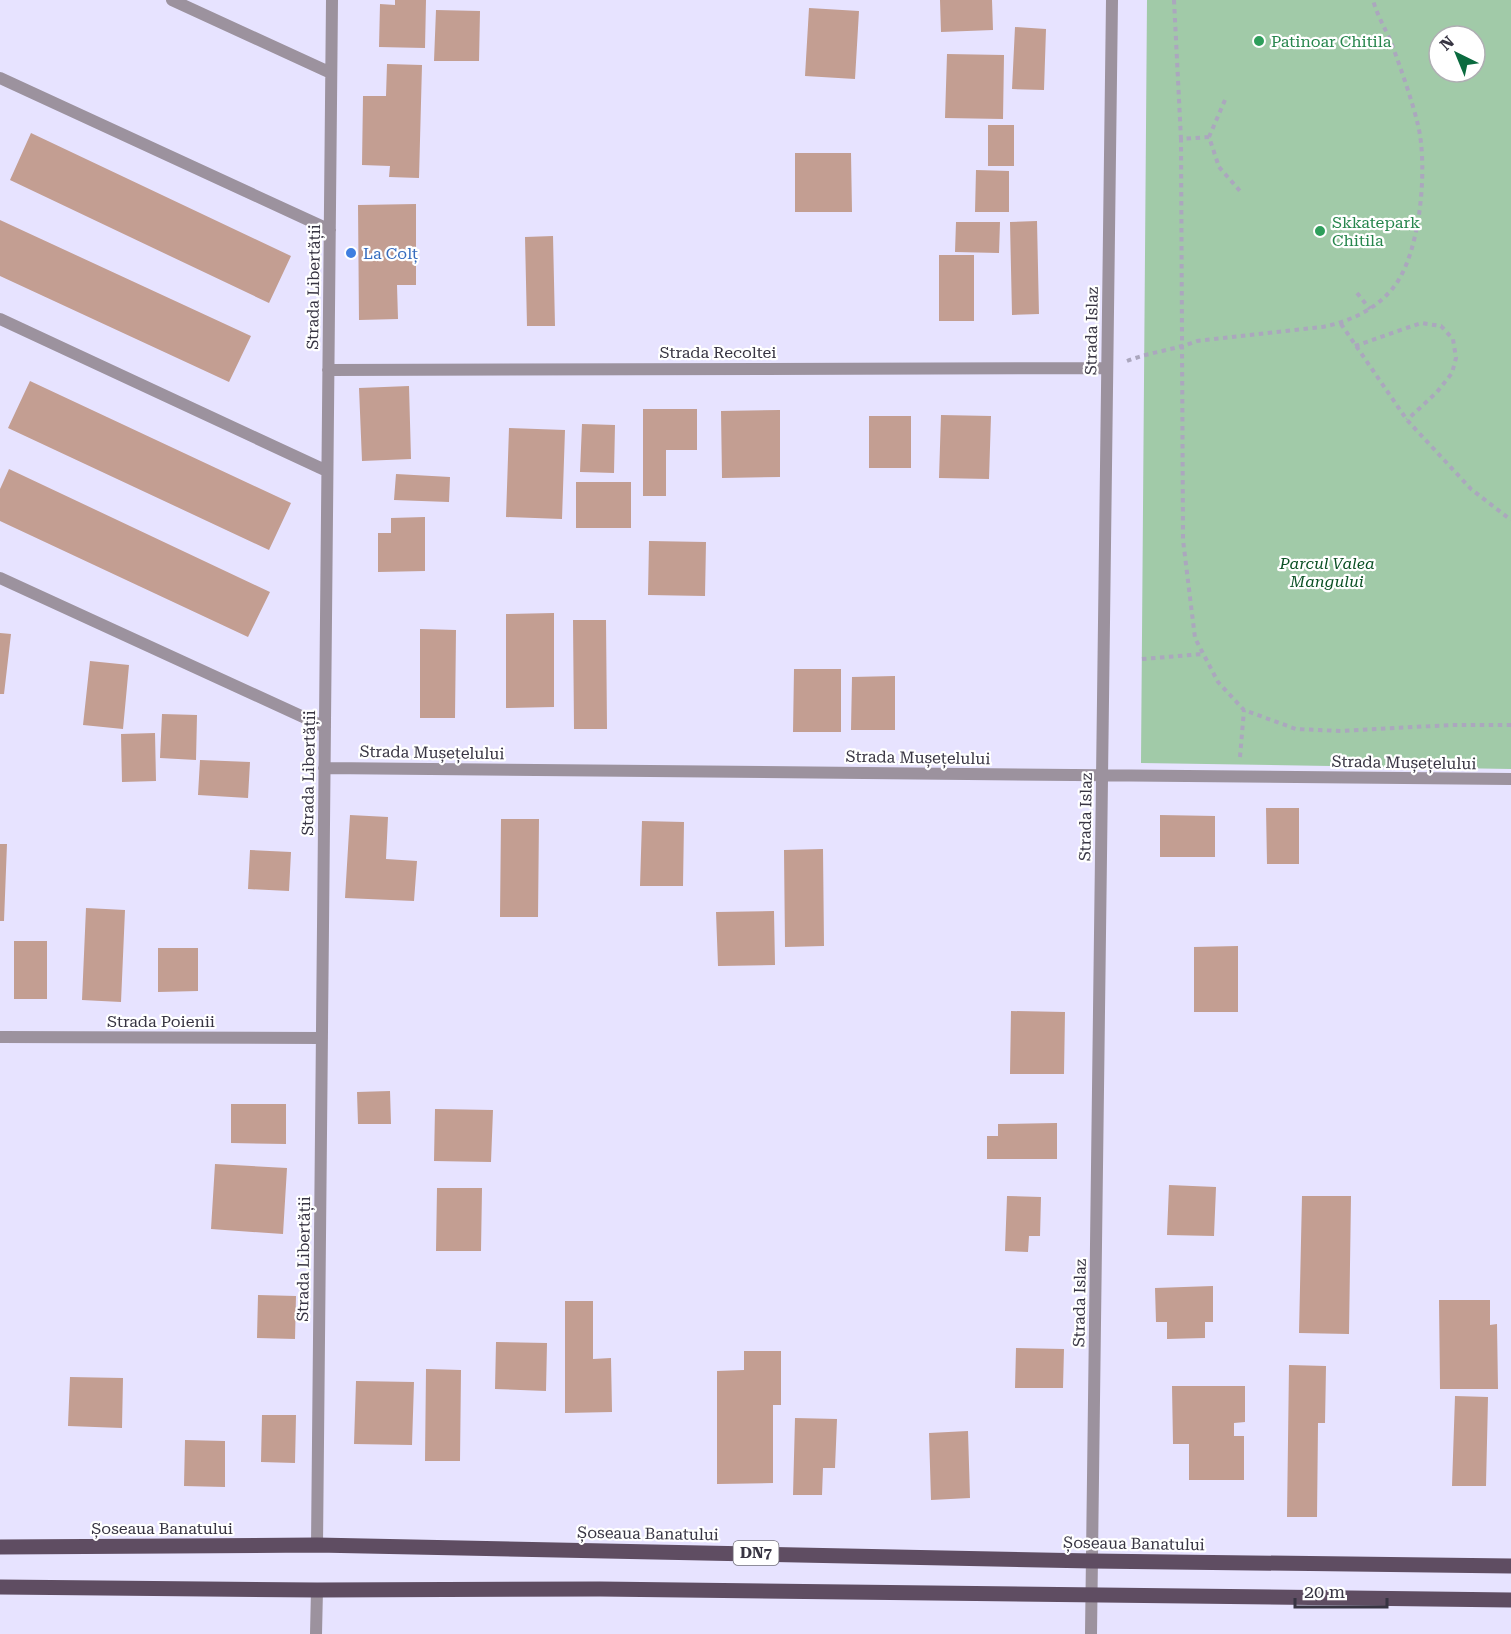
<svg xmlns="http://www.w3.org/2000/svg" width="1511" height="1634" viewBox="0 0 1511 1634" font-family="'Roboto Serif',serif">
<rect width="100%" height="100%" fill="#e7e3ff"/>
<path fill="#a1caa8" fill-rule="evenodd" d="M1147 0H1511V769L1141 763ZM1439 36H1475V72H1439Z"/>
<path fill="#c39e92" d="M395 0H426L425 48 379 47 380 4 395 5Z
M940 0H992L993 30 941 32Z
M809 8 859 11 855 79 805 76Z
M436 10 480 11 479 61H434Z
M1015 27 1046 29 1044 90 1012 89Z
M947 54 1004 55 1003 119 945 118Z
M387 64 422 65 419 178 389 177 390 166 362 165 363 96H386Z
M988 125H1014V166H988Z
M31 133 291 256 269 303 10 180Z
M795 153H851L852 212H795Z
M976 170 1009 171V212H975Z
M416 204V285H397L398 319 359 320 358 205Z
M0 220 251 336 229 382 0 276Z
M1037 221 1039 314 1012 315 1010 222Z
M956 222H1000L999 253 955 252Z
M553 236 555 326H527L525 237Z
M939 255H974V321H939Z
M30 381 291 503 269 550 8 428Z
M409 386 411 459 362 461 359 388Z
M643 409H697V450H666V496H643Z
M780 410V477L722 478 721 411Z
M941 415 991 416 989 479 939 478Z
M869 416H911V468H869Z
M582 424 615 425 614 473 580 472Z
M509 428 565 430 562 519 506 517Z
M9 469 270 592 248 637 0 521V489Z
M396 474 450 477 449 502 394 500Z
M576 482H631V528H576Z
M425 517V571L378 572V533H391V518Z
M649 541 706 542 705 596 648 595Z
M554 613V707L506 708V614Z
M573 620H606L607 729H574Z
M420 629 456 630 455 718H420Z
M0 633 11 634 4 694H0Z
M90 661 129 665 123 729 83 725Z
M794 669H841V732H793Z
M895 676V730H851L852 677Z
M162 714 197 715 196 760 160 758Z
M155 733 156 781 122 782 121 734Z
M200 760 250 762 248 798 198 795Z
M1266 808H1299V864H1267Z
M350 815 388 817 386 859 417 861 414 901 345 898Z
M1160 815 1215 816V857H1160Z
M501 819H539L538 917H500Z
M642 821 684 822 683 886H640Z
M0 844H7L4 921H0Z
M823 849 824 946 785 947 784 850Z
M250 850 291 852 289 891 248 889Z
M86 908 125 910 121 1002 82 1000Z
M774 911 775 965 718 966 716 912Z
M14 941H47V999H14Z
M1238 946V1012H1194V947Z
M158 948H198V991L158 992Z
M1011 1011 1065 1012 1064 1074H1010Z
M390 1091 391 1124H358L357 1092Z
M231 1104H286V1144L231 1143Z
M435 1109 493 1110 491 1162 434 1161Z
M1057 1123V1159H987V1136H998V1124Z
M215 1164 287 1168 283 1234 211 1229Z
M1169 1185 1216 1187 1214 1236 1167 1235Z
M437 1188H482L481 1251H436Z
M1007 1196 1041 1197 1040 1236H1029L1028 1252 1005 1251Z
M1302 1196H1351L1349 1334 1299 1333Z
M1213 1286V1322H1205V1338L1167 1339V1322H1156L1155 1288Z
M258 1295 296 1296 295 1339 257 1338Z
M1439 1300H1490V1325L1497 1324 1498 1389H1440Z
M565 1301H593V1359L611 1358 612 1412 565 1413Z
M496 1342 547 1343 546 1391 495 1389Z
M1016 1348 1064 1349 1063 1388H1015Z
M744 1351H781V1405H773V1483L717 1484V1371L744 1370Z
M1289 1365 1326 1366 1325 1423H1318L1317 1517H1287Z
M426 1369 461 1370 460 1461H425Z
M70 1377 123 1378 122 1428 68 1426Z
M356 1381 414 1382 412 1445 354 1444Z
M1172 1386H1245V1422L1234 1423V1436H1244V1480H1189V1444H1173Z
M1455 1396 1488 1397 1486 1486H1452Z
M262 1415H296L295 1463 261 1462Z
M795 1418 837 1419 835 1468H823L822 1495H793Z
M968 1431 970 1498 931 1500 929 1433Z
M185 1440 225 1441V1487L184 1486Z"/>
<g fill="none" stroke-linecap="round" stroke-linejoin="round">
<path stroke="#aba7be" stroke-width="4" stroke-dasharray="4.5 4.5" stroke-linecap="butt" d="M1174 0 1181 139
M1225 100 1209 137 1219 167 1240 191
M1209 137 1181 139 1183 540 1195 638 1218 682 1244 710 1296 729 1341 731 1451 725H1511
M1357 293 1370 309
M1341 324 1407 420 1471 489 1511 520
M1355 346 1421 323 1441 326 1453 339 1456 358 1452 373 1437 392 1407 420
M1127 361C1150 352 1174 350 1197 341L1322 327C1349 322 1375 310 1393 288 1421 254 1428 166 1418 125 1412 100 1400 66 1391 42 1385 28 1377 15 1373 0
M1142 659 1203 654 1202 652
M1240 757 1244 710"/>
<path stroke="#9c929e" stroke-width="12" d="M172 0 331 73
M0 78 330 230
M0 319 327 471
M328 370 1107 368
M0 578 325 727
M324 768 1511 779
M0 1037 322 1038
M317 1545 332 0
M316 1634 317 1590
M1091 1634 1112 0"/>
<path stroke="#5f4d62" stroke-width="15" d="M0 1547 317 1545 1092 1561 1511 1566
M0 1587 317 1590 600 1589 1511 1600"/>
</g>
<g fill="#2e9e5b" stroke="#fff" stroke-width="2">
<circle cx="1259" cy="41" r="6"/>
<circle cx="1320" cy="231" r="6"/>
</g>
<circle fill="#3f7fe0" stroke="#fff" stroke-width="2" cx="351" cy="253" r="6"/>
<g text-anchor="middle" stroke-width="4.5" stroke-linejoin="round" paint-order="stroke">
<rect fill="#fff" stroke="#73717b" stroke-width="1.5" x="733.5" y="1541" width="45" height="24" rx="4.5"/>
<g font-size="15" font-weight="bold" fill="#373442">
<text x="756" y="1558">DN7</text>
</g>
<g font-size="16" fill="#27864d" stroke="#fff" text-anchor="start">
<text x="1271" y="47">Patinoar Chitila</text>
<text x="1332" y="228">Skkatepark<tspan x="1332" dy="18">Chitila</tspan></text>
</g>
<g font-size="16" fill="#366cbe" stroke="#fff" text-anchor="start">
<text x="363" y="259">La Colț</text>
</g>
<g font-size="16" fill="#373442" stroke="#fff">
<text transform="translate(313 287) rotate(-89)" y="6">Strada Libertății</text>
<text transform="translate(1091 331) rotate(-89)" y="6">Strada Islaz</text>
<text x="718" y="358">Strada Recoltei</text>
<text transform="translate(432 752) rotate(1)" y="6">Strada Mușețelului</text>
<text transform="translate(918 757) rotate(1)" y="6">Strada Mușețelului</text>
<text transform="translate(1404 762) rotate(1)" y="6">Strada Mușețelului</text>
<text transform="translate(308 773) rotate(-89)" y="6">Strada Libertății</text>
<text transform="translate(1085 817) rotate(-89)" y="6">Strada Islaz</text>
<text x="161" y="1027">Strada Poienii</text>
<text transform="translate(303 1259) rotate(-89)" y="6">Strada Libertății</text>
<text transform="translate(1079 1303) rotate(-89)" y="6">Strada Islaz</text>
<text x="162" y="1534">Șoseaua Banatului</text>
<text transform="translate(648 1533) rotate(1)" y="6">Șoseaua Banatului</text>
<text transform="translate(1134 1543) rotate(1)" y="6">Șoseaua Banatului</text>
</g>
<g font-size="16" font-style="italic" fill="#0b5024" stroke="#fff">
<text x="1327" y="569">Parcul Valea<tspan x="1327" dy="18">Mangului</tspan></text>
</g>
</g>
<g transform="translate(1457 54) rotate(317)"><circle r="28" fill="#ffffff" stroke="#afaeb3" stroke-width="1.5"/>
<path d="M0-4.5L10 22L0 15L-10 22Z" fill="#0b6b3f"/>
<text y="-9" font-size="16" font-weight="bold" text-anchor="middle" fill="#373442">N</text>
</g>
<path d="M1295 1598v9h92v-9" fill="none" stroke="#373442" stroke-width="3"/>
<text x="1304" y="1598" font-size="18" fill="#373442" stroke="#ffffff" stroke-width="4.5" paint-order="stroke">20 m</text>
</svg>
